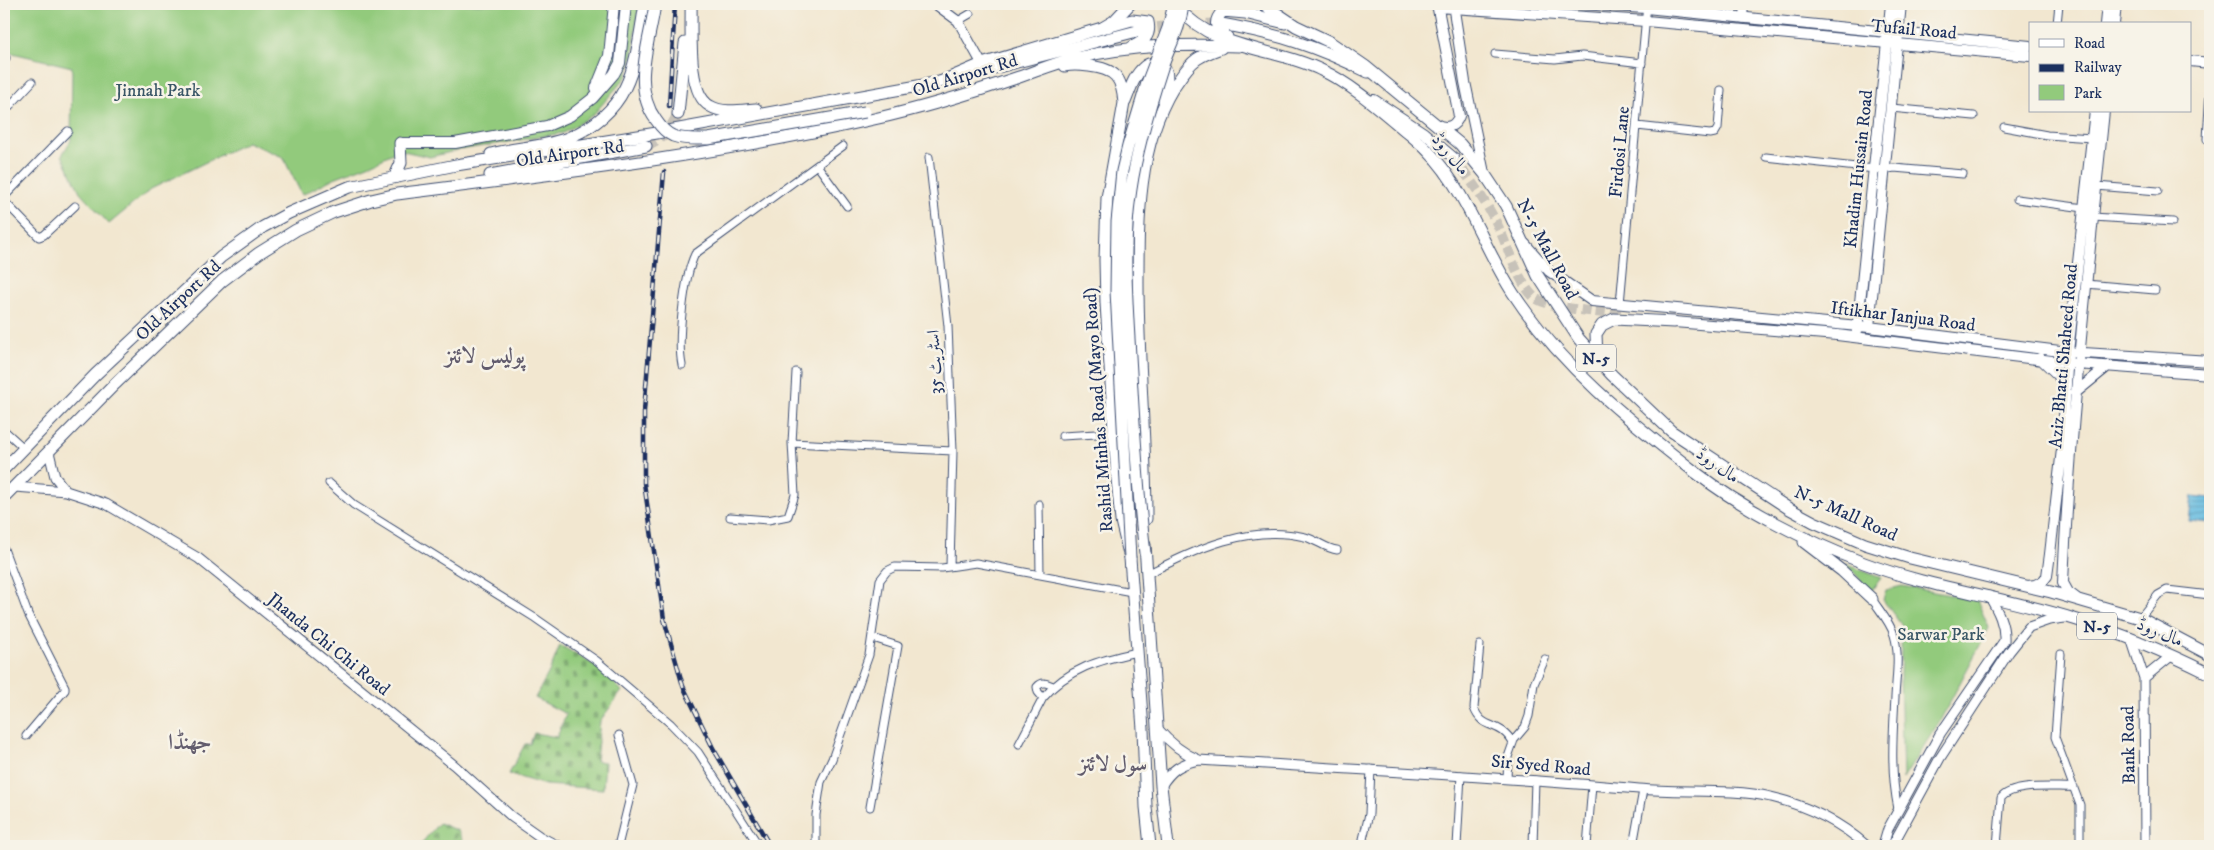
<svg xmlns="http://www.w3.org/2000/svg" width="2214" height="850" viewBox="0 0 2214 850" font-family="'IM FELL DW Pica',Amiri,serif">
<defs>
<pattern id="cemetery-stones" width="16" height="16" patternUnits="userSpaceOnUse" patternTransform="scale(1.25)"><rect width="16" height="16" fill="#92ca7c"/><path d="M2 7V4a2 2 0 0 1 4 0v3zM10 15v-3a2 2 0 0 1 4 0v3z" fill="#76a469"/></pattern>
<pattern id="water-rules" width="6" height="5" patternUnits="userSpaceOnUse" patternTransform="scale(1.25)"><rect width="6" height="5" fill="#63bbe0"/><path d="M0 2.5h6" fill="none" stroke="#5198b9"/></pattern>
</defs>
<rect width="100%" height="100%" fill="#f7f3e8"/>
<filter id="ink" filterUnits="userSpaceOnUse"><feTurbulence type="fractalNoise" baseFrequency=".02" numOctaves="2"/><feDisplacementMap in="SourceGraphic" scale="10" xChannelSelector="R" yChannelSelector="G"/><feConvolveMatrix kernelMatrix="1 2 1 2 8 2 1 2 1" color-interpolation-filters="sRGB"/></filter>
<filter id="wash" filterUnits="userSpaceOnUse"><feTurbulence type="fractalNoise" baseFrequency=".0096" numOctaves="4" result="noise"/><feDisplacementMap in="SourceGraphic" scale="20" xChannelSelector="R" yChannelSelector="G"/><feGaussianBlur stdDeviation="1.12" result="paint"/><feColorMatrix in="noise" values="0 0 0 0 0 0 0 0 0 0 0 0 0 0 0 0 0 1.4 0 .05"/><feComposite in="paint" operator="in"/></filter>
<g filter="url(#wash)">
<rect width="100%" height="100%" fill="#f2e7d0"/>
<path fill="url(#cemetery-stones)" stroke="#567c6d" d="M560 645 601 669 622 691 600 721 596 761 605 762 603 789 545 785 509 774 525 744H530L534 733 557 737 566 714 535 698 550 670Z
M439 823 458 831 465 846H419Z"/>
<path fill="#92ca7c" stroke="#567c6d" d="M4 4H639L633 55 626 77 593 115 563 133 459 150 430 157 399 150 368 165 334 178 302 195 283 157 247 142 151 189 109 224 80 192 62 155 71 140 72 67 4 51Z
M1846 564 1881 578 1871 591Z
M1902 586 1977 600 1989 628 1941 719 1903 779 1900 674 1902 626 1883 600 1886 590Z"/>
<path fill="url(#water-rules)" stroke="#3f759f" d="M2192 496 2210 498V523L2189 521Z"/>
</g>
<g filter="url(#ink)">
<g fill="none" stroke-linecap="round" stroke-linejoin="round">
<path stroke="#c7c2b9" stroke-width="10" stroke-dasharray="10 5" stroke-linecap="butt" d="M1454 158C1470 179 1484 199 1496 222 1507 243 1517 281 1534 297 1546 308 1605 313 1623 315"/>
<path stroke="#c7c2b9" stroke-width="11" stroke-dasharray="11 5.5" stroke-linecap="butt" d="M1141 30 1178 25 1221 24
M646 146C663 140 671 129 678 114"/>
<defs>
<path id="minor" d="M1743 19 1745 4
M958 21 970 14
M2057 24 2059 4
M1495 54 1555 59 1582 56 1642 63
M4 60 6 58
M1891 108 1974 116
M4 112 32 82
M1637 126 1710 134 1715 133 1718 128 1721 90
M2004 127 2047 135 2092 138
M2207 139 2210 90
M929 157 948 326 953 451 950 566
M1766 157 1884 170 1894 168 1963 174
M817 165 847 206
M2096 186 2158 191
M4 197 68 131
M2017 199 2084 208
M4 201 39 237 44 235 75 206
M2093 217 2173 222
M2086 284 2155 290
M1620 304 1647 4
M682 365C677 340 684 277 695 254L843 146
M4 430 25 449
M1062 436 1114 433
M792 443 953 451
M329 483 354 505 535 618 597 661 671 724 698 752 759 846
M1039 504 1040 575
M730 517 768 520 788 516 795 495 792 443 796 372
M4 549 28 614 65 687V690L26 736
M1147 574C1197 549 1248 524 1305 537 1317 540 1326 549 1337 550
M1872 599C1880 611 1890 622 1894 635 1900 654 1896 678 1895 697 1893 735 1890 771 1898 809
M2140 618 2158 595 2167 590 2210 595
M1480 645 1474 708C1483 732 1499 719 1513 743
M2061 654 2055 737 2080 805V846
M1053 686C1047 683 1042 681 1037 687L1038 692 1043 698C1068 668 1100 660 1137 652
M1019 744 1043 698
M1507 778 1508 757 1514 740 1525 727 1529 716 1534 684 1545 659
M870 807 898 646 873 638
M618 846 633 785 619 735
M816 846V815L821 782 832 759 869 655 880 580 887 571 895 567 942 568 976 563 1132 592
M1366 846 1363 839 1369 814 1371 769
M1457 846 1461 775
M1533 846 1535 780
M1587 846 1592 785
M1633 846 1643 790
M1997 846 2001 798C2013 783 2055 788 2074 787"/>
<path id="tertiary" d="M935 4 958 21 982 64
M49 452 55 477 66 491
M15 487 66 491 106 504 198 558 454 765 512 817 539 836 558 846
M2131 638 2144 678 2145 846
M2144 678 2171 656
M1157 728C1169 742 1182 753 1199 760
M1161 786C1171 770 1181 763 1199 760 1346 769 1493 776 1639 789 1682 793 1730 788 1771 797 1808 806 1839 821 1867 846
M1883 846 1888 829 1940 734 2004 641C2005 624 1998 611 1989 596
M1892 846 1940 758 2009 652 2029 627 2049 620 2065 618"/>
<path id="secondary" d="M1437 4 1459 116C1455 127 1447 129 1437 125
M1453 4 1465 82 1484 173
M1580 4 1646 8 2030 46
M1437 7 1646 21 2030 56
M2105 24 2107 4
M2114 24 2116 4
M2190 61 2210 63
M596 88 609 56 614 4
M1374 100 1424 133 1454 158
M400 143H455L547 126 570 116 593 98 614 74 620 63 626 4
M1525 244 1549 271 1592 301 1869 327 2068 352 2210 361
M1674 322 1837 335 2077 364 2210 374
M1869 327 1901 4
M1857 331 1891 4
M2040 358 2058 375 2065 388
M2075 393 2108 366
M2028 586 2035 585 2043 581 2047 576 2050 554 2062 449 2068 352 2095 111
M2076 598 2068 592 2063 583C2070 425 2088 268 2104 111"/>
<path id="primary" d="M691 4C692 28 686 93 710 106 723 114 742 110 756 109
M1221 24C1278 34 1316 46 1368 72
M1107 27 1132 20 1148 22C1151 36 1144 41 1132 47
M1065 66C1073 64 1081 65 1089 66 1115 69 1122 77 1124 103L1107 198 1105 260 1106 303 1117 479 1121 521 1130 558 1143 729 1146 807 1150 846
M1125 102C1130 90 1134 75 1144 67 1147 64 1151 63 1155 63 1173 63 1166 88 1163 99
M678 114 685 43
M491 154C517 147 547 147 570 137 633 110 635 63 645 4
M490 175 646 146
M395 176 401 163 400 143
M4 469 95 375 221 257 263 227 289 213 349 187 456 165 657 133 940 82 1141 30
M4 497 115 384 222 281 259 253 296 230 334 212 371 200 397 194C556 174 717 155 874 119 923 108 972 93 1019 77 1039 70 1060 61 1081 57 1133 45 1185 44 1239 46
M1146 519C1146 441 1138 362 1138 284 1138 218 1138 146 1173 88 1180 78 1187 66 1197 59 1204 54 1213 51 1221 48
M1145 545 1161 786 1168 846"/>
<path id="trunk" d="M1263 4 1296 26 1330 42 1365 66 1460 144 1484 173 1506 206 1538 276 1579 339 1612 375 1671 431 1788 508 1814 522 1865 544 1910 558 2051 592 2140 618 2210 655
M1177 7C1217 52 1272 46 1321 70 1354 85 1386 115 1414 138 1464 179 1479 241 1513 293 1560 365 1628 420 1695 472 1742 508 1808 542 1864 563 1931 588 2005 597 2074 619 2121 633 2166 652 2210 674
M1227 37C1216 29 1212 22 1223 11L1245 13 1285 23
M940 82 982 64 1102 28 1114 21 1130 4
M1597 358 1596 334 1602 325 1614 319 1674 322
M1804 542 1842 571 1872 599"/>
</defs>
<use href="#minor" stroke="#3b4b6f" stroke-width="9"/>
<use href="#tertiary" stroke="#3b4b6f" stroke-width="11"/>
<use href="#secondary" stroke="#3b4b6f" stroke-width="12"/>
<use href="#primary" stroke="#3b4b6f" stroke-width="13"/>
<use href="#trunk" stroke="#3b4b6f" stroke-width="13"/>
<use href="#minor" stroke="#fff" stroke-width="7"/>
<use href="#tertiary" stroke="#fff" stroke-width="9"/>
<use href="#secondary" stroke="#fff" stroke-width="10"/>
<use href="#primary" stroke="#fff" stroke-width="11"/>
<use href="#trunk" stroke="#fff" stroke-width="11"/>
<defs>
<path id="rail" d="M669 106 675 4
M664 172 644 411V483L664 619 683 686 713 748 770 846"/>
</defs>
<use href="#rail" stroke="#1b2f5e" stroke-width="4.5"/>
<use href="#rail" stroke="#f7f3e8" stroke-width="2.5" stroke-dasharray="8" stroke-linecap="butt"/>
<defs>
<path id="primary-bridge" d="M655 4C650 42 631 86 656 120 660 126 666 133 673 136 684 140 696 139 708 139L865 112
M1145 553C1137 487 1134 422 1130 356 1127 301 1122 244 1131 189 1137 148 1149 108 1162 68 1169 47 1181 27 1183 4
M1130 558 1116 291 1117 222 1122 171 1128 146 1147 83 1168 28 1174 4"/>
</defs>
<use href="#primary-bridge" stroke="#3b4b6f" stroke-width="13" stroke-linecap="butt"/>
<use href="#primary-bridge" stroke="#fff" stroke-width="11"/>
</g>
</g>
<g text-anchor="middle" stroke-width="5" stroke-linejoin="round" paint-order="stroke">
<g fill="#f7f3e8" stroke="#5d6a87" stroke-width="1">
<rect x="1576" y="344.5" width="40" height="27" rx="4"/>
<rect x="2077" y="612.5" width="40" height="27" rx="4"/>
</g>
<g font-size="16" font-weight="bold" fill="#1b2f5e">
<text x="1596" y="364">N-5</text>
<text x="2097" y="632">N-5</text>
</g>
<g font-size="18" fill="#1b2f5e" stroke="#f7f3e8">
<text transform="translate(1914 29) rotate(5)" y="6">Tufail Road</text>
<text transform="translate(965 75) rotate(-17)" y="6">Old Airport Rd</text>
<text transform="translate(1619 152) rotate(-85)" y="6">Firdosi Lane</text>
<text transform="translate(570 153) rotate(-8)" y="6">Old Airport Rd</text>
<text transform="translate(1451 154) rotate(50)" y="6">مال روڈ</text>
<text transform="translate(1858 169) rotate(-84)" y="6">Khadim Hussain Road</text>
<text transform="translate(1548 249) rotate(62)" y="6">N-5 Mall Road</text>
<text transform="translate(178 300) rotate(-43)" y="6">Old Airport Rd</text>
<text transform="translate(1903 316) rotate(7)" y="6">Iftikhar Janjua Road</text>
<text transform="translate(2063 356) rotate(-85)" y="6">Aziz Bhatti Shaheed Road</text>
<text transform="translate(934 362) rotate(-92)" y="6">اسٹریٹ 35</text>
<text transform="translate(1098 410) rotate(-94)" y="6">Rashid Minhas Road (Mayo Road)</text>
<text transform="translate(1718 465) rotate(35)" y="6">مال روڈ</text>
<text transform="translate(1846 513) rotate(24)" y="6">N-5 Mall Road</text>
<text transform="translate(2160 632) rotate(23)" y="6">مال روڈ</text>
<text transform="translate(329 644) rotate(39)" y="6">Jhanda Chi Chi Road</text>
<text transform="translate(2128 745) rotate(-91)" y="6">Bank Road</text>
<text transform="translate(1541 765) rotate(5)" y="6">Sir Syed Road</text>
</g>
<g font-size="18" fill="#395666" stroke="#f7f3e8">
<text x="158" y="96">Jinnah Park</text>
<text x="1941" y="640">Sarwar Park</text>
</g>
<g font-size="22" font-weight="bold" fill="#625c6d" stroke="#f7f3e8">
<text x="485" y="363">پولیس لائنز</text>
<text x="190" y="749">جھنڈا</text>
<text x="1113" y="771">سول لائنز</text>
</g>
</g>
<rect width="2214" height="850" fill="none" stroke="#f7f3e8" stroke-width="20"/>
<rect x="2029" y="22" width="162" height="90" fill="#f7f3e8" stroke="#9fa5b1"/>
<rect x="2039" y="39" width="25" height="8" fill="#ffffff" stroke="#9fa5b1"/>
<text x="2074" y="48" font-size="15" fill="#1b2f5e">Road</text>
<rect x="2039" y="64" width="25" height="8" fill="#1b2f5e" stroke="#9fa5b1"/>
<text x="2074" y="72" font-size="15" fill="#1b2f5e">Railway</text>
<rect x="2039" y="85" width="25" height="15" fill="#92ca7c" stroke="#9fa5b1"/>
<text x="2074" y="98" font-size="15" fill="#1b2f5e">Park</text>
</svg>
